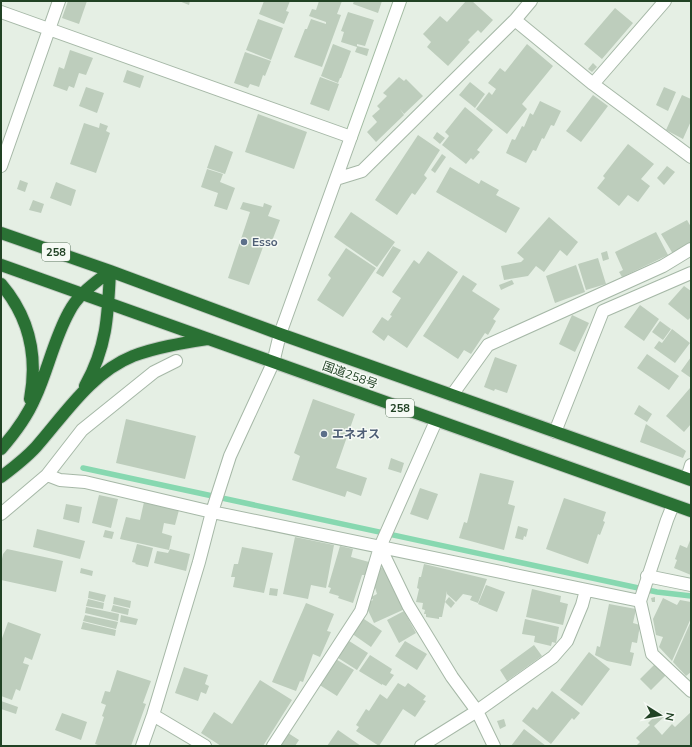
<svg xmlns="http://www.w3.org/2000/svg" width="692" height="747" viewBox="0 0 692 747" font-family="'Nunito Sans','Noto Sans JP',sans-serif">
<rect width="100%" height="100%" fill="#e5efe4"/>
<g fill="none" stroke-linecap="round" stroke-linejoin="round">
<path stroke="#87d8b0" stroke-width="5.5" d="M83 468 657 592 691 596"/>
</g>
<path fill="#bdcdbc" d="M68 1H87L79 24 62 18Z
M179 1H190L189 5Z
M264 1H290L286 11 289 12 284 24 259 14Z
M319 1H342L337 14 341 15 322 67 294 57 305 29H307L311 19 326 24V22L309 16 312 9 316 10Z
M354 1H382L378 13 353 4Z
M466 1H472L493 20 481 33 478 30 468 40 470 42 448 66 427 47 431 42 423 34 440 16 447 22Z
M615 8 633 23 602 59 584 44Z
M348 12 374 20 365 46 357 44V46L369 49 367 56 355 52 357 47 341 42 344 32 341 31Z
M258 19 283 28 271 60 246 50Z
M333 44 351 51 341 78H340L338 83 321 76Z
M527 44 553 66 522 104 527 109 507 134 476 109 489 92 492 95 496 89 488 83 500 68 505 72Z
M70 50 93 58 86 75 79 73 74 88 69 86 67 91 53 86 59 67 64 69Z
M245 52 271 61 265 76 263 75 259 87 250 84 248 88 234 83Z
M593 63 597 67 592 72 588 69Z
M127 70 144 76 140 88 123 82Z
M320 77 339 84 329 111 310 104Z
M399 77 404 81 406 79 423 96 404 114 400 109 404 115 376 142 367 132 377 122 372 116 380 109 377 106 387 96 383 93Z
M470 82 485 94 475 108 459 95Z
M86 87 104 93 97 113 79 106Z
M664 87 676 92 668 111 656 105Z
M593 95 608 106 581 142 566 131Z
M682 95 691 99V121L683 139 666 130Z
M540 101 561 111 554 126 551 125 544 139 542 138 536 151 533 150 526 163 506 153 512 139 515 140 522 126 524 127 530 113 533 115Z
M465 107 493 130 477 150 480 152 473 160 471 158 466 164 442 145 449 136 445 132Z
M258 114 307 132 294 169 245 152Z
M84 123 99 128 100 123 108 126 106 131 110 133 96 173 70 164Z
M437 132 445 138 440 144 433 138Z
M418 135 440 150 424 175 427 178 415 195 412 193 397 215 375 200Z
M628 144 654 164 641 179 650 186 638 202 628 195 619 206 597 188 605 178 603 176Z
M215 145 233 152 225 174 207 168Z
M442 154 446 157 435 173 431 170Z
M667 166 675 172 664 185 657 178Z
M450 167 479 184 481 180 499 190 496 195 520 208 506 233 436 192Z
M207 169 223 174 220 182 235 188 227 210 214 206 218 193 201 187Z
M20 180 28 183 25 192 17 189Z
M56 182 76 190 71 206 50 198Z
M33 200 44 204 41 213 29 210Z
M243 202 263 207 264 203 272 206 268 216 280 220 272 241 266 239 249 285 228 278 250 212 240 209Z
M351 212 395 242 377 267 334 237Z
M549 217 578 242 567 256 560 250 544 272 536 266 528 276 504 280 501 266 521 262 524 259 517 253Z
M687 220 691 227V244L673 254 661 234Z
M656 232 668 255 622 277 619 272 623 270 615 252Z
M393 246 401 250 383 277 376 273Z
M346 248 376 268 343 317 317 300 331 278 328 275Z
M428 251 458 272 407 348 388 335 384 341 372 332 382 317 388 321 392 316 390 315 401 298 392 292 414 260 419 264Z
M607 251 609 259 603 261 601 253Z
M598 258 606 284 586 290 578 264Z
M576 265 585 292 555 303 546 276Z
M463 275 477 284 472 291 500 309 493 319 496 321 488 335 485 333 471 354 464 350 458 359 423 336Z
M512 280 514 284 501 290 499 285Z
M684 286 691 291V317L688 320 668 304Z
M640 305 659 319 644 341 624 327Z
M572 315 589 323 575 352 559 344Z
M660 321 671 329 663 340 652 332Z
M672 329 690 343 675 363 654 348 659 341 662 343Z
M647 354 679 376 669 390 637 368Z
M495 357 517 365 507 393 495 389 494 391 484 387Z
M691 357V378L681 371Z
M690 388 691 424 684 432 666 416Z
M313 399 355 414 336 468 367 478 361 496 347 491 345 497 292 480 300 456 294 453Z
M639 405 652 414 647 422 634 414Z
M126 419 196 436 185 479 116 463Z
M646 424 686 451 683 458 640 442Z
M391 458 404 463 401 473 388 469Z
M480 473 514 481 508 504 515 506 504 550 459 538 464 522 467 523Z
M420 488 438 494 428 520 410 514Z
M99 495 118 499 111 528 92 523Z
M564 498 606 512 603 521 605 522 600 535 598 534 588 564 546 549Z
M144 502 179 510 175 525 164 523 162 533 172 536 169 550 120 539 126 517 140 520Z
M66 504 82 507 79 523 63 519Z
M518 526 528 529 526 537 524 536 523 540 515 538Z
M37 529 85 541 80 559 33 547Z
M105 530 114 532 112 539 103 537Z
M295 537 334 545 326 588 311 585 308 599 283 594Z
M691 538V575L674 568 677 560 675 559 680 545 687 548Z
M137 544 153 548 148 567 135 564 136 563 132 562Z
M340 546 353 549 351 557 369 562 365 575H362L353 603 338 598 339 596 329 593 331 588 328 587Z
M242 547 273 553 264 593 233 587 235 577H231L234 564H238Z
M7 549 63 561 56 592 1 580V564L3 554Z
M170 549 190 554 186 571 154 563 157 551 168 553Z
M424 564 487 579 478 603 470 600 472 596 463 594 456 602 447 594V591L445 602 449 597 455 603 451 608 445 602 442 617H439V619L426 617V614H424L425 610 422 609 423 603 416 602 419 589 417 588 419 577H421Z
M385 566 405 609 374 623 365 604 373 600 371 597 377 594 373 581 376 570Z
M81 568 93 571 92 576 80 573Z
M486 585 505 592 497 612 478 604Z
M270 588 278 589 277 596 269 595Z
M532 589 561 596 560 602 568 604 563 625 526 617Z
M89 591 106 595 104 602 88 598Z
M114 597 131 601 130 608 113 604Z
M655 597V602H652L651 598Z
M663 598 677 605 680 600 691 602V618L672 661 659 647 663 637 656 635 653 619Z
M88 599 104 603 103 609 86 606Z
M306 603 334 614 327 631 331 632 320 657 313 654 303 682 300 681 296 691 272 682Z
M609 604 636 609 633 623 640 625 637 643 632 642 630 652 634 653 631 666 607 661 595 655 597 646 600 647Z
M113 605 129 609 128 615 111 611Z
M86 607 119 614 118 621 85 613Z
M404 611 416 633 399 643 387 620Z
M85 615 118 622 116 629 83 621Z
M121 615 138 619 136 625 120 622Z
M361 617 382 631 371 647 351 633Z
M525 619 559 627 556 643 552 642 551 646 534 642 535 636 522 634Z
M691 621V672L686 676 673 662Z
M8 622 41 634 32 660 25 657 23 663 29 665 20 691 16 689 12 700 1 696V641Z
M83 622 116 630 115 636 81 629Z
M346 639 368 653 357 670 335 656Z
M405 641 427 654 417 670 395 656Z
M534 645 542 656 507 681 500 670Z
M589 652 610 669 582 706 560 690Z
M370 655 392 669 390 673 394 675 386 686 382 684V685L359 671Z
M334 658 354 670 337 696 318 684Z
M655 664 666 675 651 690 640 679Z
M184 667 208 675 205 684 209 686 206 694 201 692 198 701 175 693Z
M117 670 151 681 143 703 146 704 131 746H101L95 744 104 717 102 716 106 705 101 703 105 691 110 692Z
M260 680 292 700 263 746H221L201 733 214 712 232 724Z
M398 683 405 687 408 683 426 696 423 700 426 701 415 717 403 709 379 746 356 731 359 727 356 725 366 709 369 711 380 694 387 699Z
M552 691 580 713 574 720 572 718 551 744 522 721 533 707 537 710Z
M1 701 18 707 16 714 1 709Z
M660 711 665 716 654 726 662 735 672 724 675 727 691 712V746H636L640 742 636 738 650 725 648 723Z
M62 713 87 722 81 740 55 730Z
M504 719 506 726 500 729 497 721Z
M524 729 546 746H511Z
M338 730 361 746H327Z
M288 733 299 740 295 746H279Z"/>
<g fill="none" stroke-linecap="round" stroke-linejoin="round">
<defs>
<path id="street" d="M1 12 351 137 280 334 273 363 230 456 212 512 199 562 153 715 142 746
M515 20 593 84 691 157
M593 84 665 1
M1 166 59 1
M336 179 362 171 515 20 531 1
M452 395 488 345 663 266 691 249
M555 432 603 311 691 273
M47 475 60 480 85 482 212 512 640 601 667 520 673 505
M687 478 691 465
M1 514 47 475 82 430 154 372 176 361
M380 547 408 605 452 677 477 711 494 746
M647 576 691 585
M640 601 652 654 691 691
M153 715 205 746
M273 746 361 611 380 547 436 421
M421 746 477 711 553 657 567 641 582 605 586 590"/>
<path id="secondary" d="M351 137 400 1"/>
<path id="highway" d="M1 233 110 271 280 334 691 480
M1 265 691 511
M1 284C30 318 38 356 30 399
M85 386C107 347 108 315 110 271
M1 449C15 433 27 417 35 398 48 370 54 339 69 312 78 294 95 283 110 271
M1 477C13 468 25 459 36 447 65 414 91 373 133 356 157 347 183 343 208 339"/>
</defs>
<use href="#street" stroke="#a6b8a7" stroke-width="14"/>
<use href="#secondary" stroke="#a2bba2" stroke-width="14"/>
<use href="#highway" stroke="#c1cac2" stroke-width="14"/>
<use href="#street" stroke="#fff" stroke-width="12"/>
<use href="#secondary" stroke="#fff" stroke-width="12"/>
<use href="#highway" stroke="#2a7134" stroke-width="12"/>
</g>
<g fill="#5c6f8a" stroke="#f6faf5" stroke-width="1.5">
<circle cx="244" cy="242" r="4"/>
<circle cx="324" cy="434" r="4"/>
</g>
<g text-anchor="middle" stroke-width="3" stroke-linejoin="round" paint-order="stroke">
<g fill="#f6faf5" stroke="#617963" stroke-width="1">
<rect x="42" y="243" width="28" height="18" rx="3"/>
<rect x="386" y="399" width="28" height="18" rx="3"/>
</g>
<g font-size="11" font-weight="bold" fill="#214224">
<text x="56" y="256">258</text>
<text x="400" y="412">258</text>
</g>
<g font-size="12" font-weight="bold" fill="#4e5e75" stroke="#f6faf5" text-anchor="start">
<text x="252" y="246">Esso</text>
<text x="332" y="438">エネオス</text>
</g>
<g font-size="12" fill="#214224" stroke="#f6faf5">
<text transform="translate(350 375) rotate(20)" y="4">国道258号</text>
</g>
</g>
<rect width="692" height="747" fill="none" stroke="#214224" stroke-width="4"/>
<g transform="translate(660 715) rotate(101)" stroke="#f6faf5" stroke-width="3" paint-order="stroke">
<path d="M0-3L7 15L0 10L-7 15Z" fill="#214224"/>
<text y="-6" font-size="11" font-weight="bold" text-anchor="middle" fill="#214224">N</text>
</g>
</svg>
